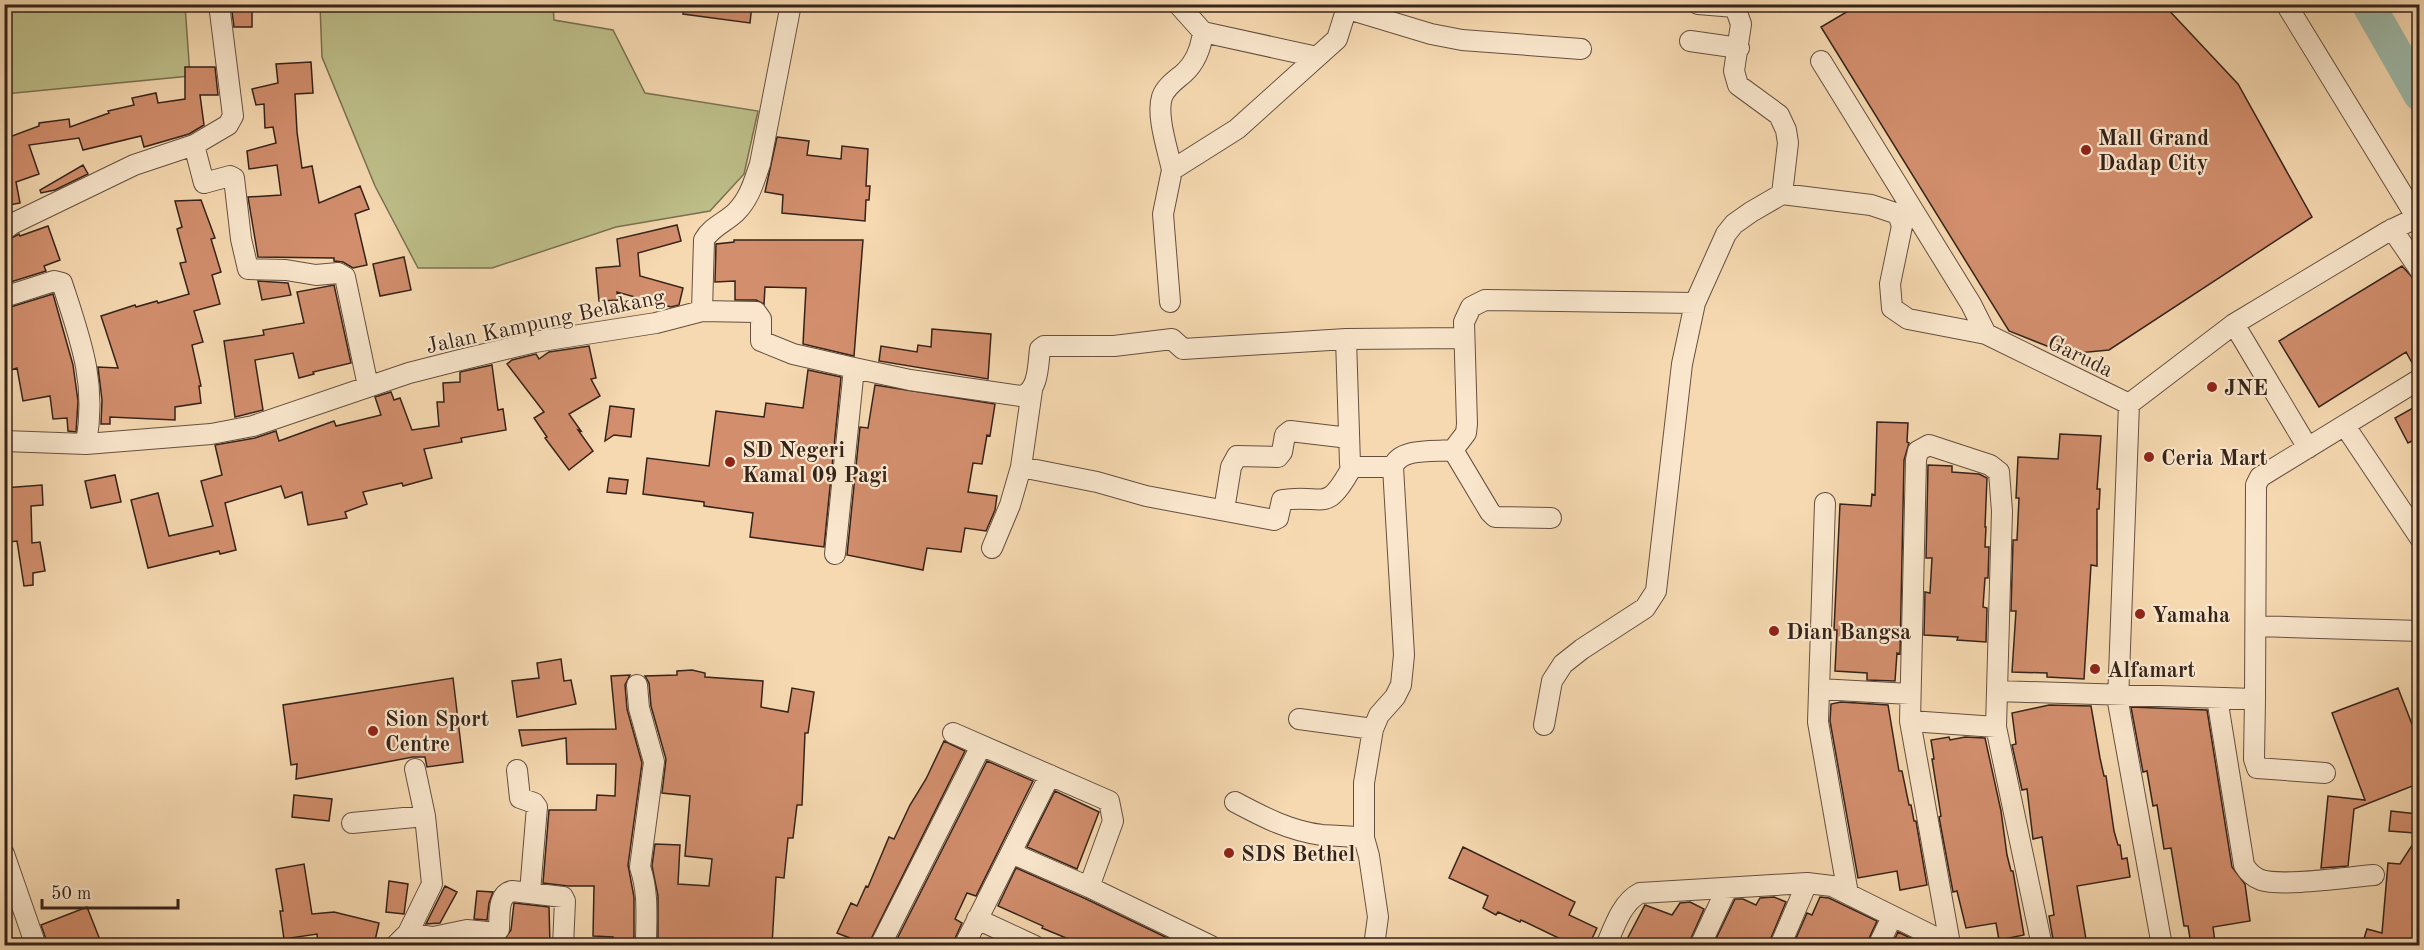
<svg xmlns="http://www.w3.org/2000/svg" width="2424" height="950" viewBox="0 0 2424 950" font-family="'Old Standard TT',serif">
<rect width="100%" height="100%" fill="#f6d9b1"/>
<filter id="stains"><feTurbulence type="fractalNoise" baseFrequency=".00333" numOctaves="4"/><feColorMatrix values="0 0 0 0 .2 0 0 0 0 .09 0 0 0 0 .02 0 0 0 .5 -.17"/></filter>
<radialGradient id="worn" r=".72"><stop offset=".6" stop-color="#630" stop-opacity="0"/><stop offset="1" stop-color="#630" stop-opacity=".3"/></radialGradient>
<path fill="#bebf8a" stroke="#7a7152" stroke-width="1.5" d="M5 5H185L190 76 5 94Z
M320 5H553L554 20 613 30 645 93 758 111 744 174 710 211 616 227 492 268H418L375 186 322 57Z"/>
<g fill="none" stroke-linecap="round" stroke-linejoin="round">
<path stroke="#9dbaaa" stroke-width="33" d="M2368 4 2420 95"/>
</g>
<path fill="#d28e6d" stroke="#35231a" stroke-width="1.5" d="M231 4H252V27H234Z
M684 4H752L750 23 683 14Z
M1860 4H2163L2238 84 2312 217 2109 350 2067 354 2009 331 1821 27Z
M311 62 313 93 295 94 297 132 302 168 312 166 319 203 360 186 369 209 355 214 367 265 353 268 343 262 334 261V258L258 257 248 197 281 195 277 165 249 169 247 151 276 143 273 127 265 128 264 104 256 105 252 89 278 83 276 64Z
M185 67H215L218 95H200L204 125 189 134 144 147 141 136 83 150 79 138 29 145 39 174 16 182 20 203 4 206V139L39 126V123L69 119 70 127 109 113 108 111 134 105 132 98 156 93 158 103 185 99Z
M777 137 809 141 807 155 841 159 842 146 868 149 866 186H870L869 200H866L865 221 782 213 783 195 765 192Z
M83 165 88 174 55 190 41 193 40 190Z
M201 200 215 238 211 239 221 272 212 275 220 304 194 311 203 342 192 345 201 386H199L201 403 175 407V420L110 417V424H101L102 400 98 367 118 368 101 316 135 305 136 307 157 301 158 303 189 294 180 263 186 262 177 229 182 227 175 201Z
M677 225 681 241 638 253 640 276 683 288 679 305 671 307 617 292 618 300 599 301 596 268 620 266 617 239Z
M48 226 60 260 44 266 46 271 4 284V242L19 234 20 236Z
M734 240H863L854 356 803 344 806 288 765 287 764 304 756 300H735V281L715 282 716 244 734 242Z
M404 257 411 290 380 296 373 264Z
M2402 266 2420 286V367L2415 368 2406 352 2319 407 2279 341Z
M258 281 288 283 291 295 262 300Z
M334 285 351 363 313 372 314 374 299 378 293 353 255 360 263 410 235 417 224 341 264 335 263 330 304 323 297 292Z
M53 294 73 365 78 401 76 432 68 431 67 418 53 419 50 396 23 401 17 368 8 371 4 364V309Z
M932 329 991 334 988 379 879 361 881 346 917 352 918 345 931 347Z
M589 346 596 378 591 379 600 396 569 414 581 431 578 430 593 451 569 470 545 438 547 437 534 418 544 412 507 364 512 360 536 354 539 359 549 352Z
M492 365 498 410 503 409 506 430 461 438 462 442 424 449 432 478 403 486 402 483 363 492 367 504 345 512 347 518 308 525 302 492 285 498 281 486 225 503 236 550 220 554 219 551 148 568 131 500 158 493 169 536 213 526 201 481 222 475 215 445 255 438 276 431 279 441 334 421 336 426 381 415 375 397 391 392 394 400 400 398 412 430 439 426 437 402H444L443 383 460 382V372Z
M808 370 841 377 824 547 750 537 753 513 704 506V502L643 494 647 458 709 466 716 411 764 417 766 403 803 408Z
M875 385 995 404 990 436 987 435 982 464 973 463 968 492 997 496 995 510 986 531 965 528 961 552 927 548 923 570 847 555 860 427 868 428Z
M2420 404V437L2408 443 2395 418Z
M610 406 634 409 631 437 614 435 605 441Z
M1877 422 1908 423 1907 442 1909 443 1904 460 1900 654 1897 653 1895 681 1867 680V673L1835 671 1837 630H1834L1840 504 1871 506 1872 494 1875 495Z
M2060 434 2101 436 2097 489H2100L2099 509H2097V566L2091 565 2084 679 2047 677V673L2012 672 2016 611H2011L2013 542V540H2017L2019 498H2016L2018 457 2058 459Z
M1928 465 1952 466V472L1979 474 1987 478 1985 527H1986L1985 547H1989L1988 578H1985L1983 607 1987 608 1986 642 1957 640 1958 637 1924 635 1925 592 1930 593 1932 558H1926Z
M115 475 121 502 91 508 85 481Z
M609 478 628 480 626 494 607 492Z
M42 485 43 505 31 506 32 543 40 542 45 571 33 573V585L24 586 17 541 9 542 4 488Z
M561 659 564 681 571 680 576 704 517 717 512 681 539 678 537 663Z
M692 670 705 673V677L763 681 761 707 788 712 792 688 814 692 808 733H805L802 805H797L793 838H788L784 878 776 877 772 945H658V896L652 866 655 844 680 845 678 884 709 886 712 859 685 856 690 796 662 793 666 759 651 706 649 683 645 676 677 675V671Z
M630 675 625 685 627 709 642 763 628 865 634 897V945H616V940H613V937L593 936 594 886H568L543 883 549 810H596L597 795 615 796 616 764H567L566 738 522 746 519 730 616 729 611 676Z
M453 678 463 762 427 767 425 757H413L296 779 297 764 291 765 283 705Z
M2398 688 2420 745V783L2354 809 2348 866 2321 868 2328 796 2365 800 2332 713Z
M1841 702 1888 705 1899 771H1902L1909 805H1911L1914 821H1916L1927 885 1900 890 1897 871 1858 878 1830 721 1831 704Z
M2049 705 2091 706 2100 758 2104 776H2106L2114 831 2118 845H2120L2122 859 2127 858 2130 877 2077 886 2087 945H2054L2049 916 2054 915 2042 837 2033 839 2027 789 2022 790 2012 745 2016 744 2012 713Z
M2131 707 2207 710 2232 867 2245 884 2250 921 2213 927 2215 942 2191 945 2188 926H2184L2171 848 2164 849 2157 805 2153 806 2147 771 2143 772Z
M1949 737 1950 740 1965 737 1985 738 2001 811 2007 855 2011 871H2013L2024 935 1999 940 1996 923 1966 928 1957 891 1953 892 1939 817 1941 816 1932 759H1934L1931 740Z
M944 741 965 751 868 945 837 933 851 903 857 906 866 886 868 887 889 837 894 839 910 805 926 779Z
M987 761 1033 781 976 896 967 893 955 919 962 923 952 945H894Z
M1055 791 1099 812 1077 869 1027 847Z
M294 795 332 799 329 821 292 817Z
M2391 811 2417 814 2415 833 2389 831Z
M2420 833V945H2362L2367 929 2382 933 2388 863 2400 864Z
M1463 847 1575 902 1569 915 1597 928 1589 945H1573L1521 920 1520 922 1498 912 1496 915 1483 908 1488 896 1449 878Z
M304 864 312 914 334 912 379 923 374 945H355V943L318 945 317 934 284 939 280 911H283L276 869Z
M1016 868 1084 898 1182 945H1083L1042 928 1043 926 998 906Z
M389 881 408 884 404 914 386 912Z
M445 886 457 892 440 923 426 924Z
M477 891 493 892 489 903 487 920 474 919Z
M1774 897 1786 902 1768 945H1713L1735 899H1743L1756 905 1760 898Z
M1820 897 1829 898 1877 921 1866 945H1793L1807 913 1812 915Z
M1690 902 1704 909 1688 945H1624L1645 905 1672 915 1680 903Z
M514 903 549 907 550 945H451L468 942 501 944 511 930Z
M87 907 102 945H48L41 925Z
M1898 932 1925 945H1892Z"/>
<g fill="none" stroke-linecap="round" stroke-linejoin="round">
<defs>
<path id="minor" d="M1178 4 1203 32 1317 57
M1698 4 1735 7
M1734 4 1741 24 1734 71 1738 85 1779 115 1786 130 1788 143 1782 194
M2286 4 2417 218
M1348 9 1431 34 1462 40 1581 49
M1690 41 1739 48
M1821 61 1971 304 1986 334 2129 404
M194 145 204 183 230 176 234 178 241 239 248 269 286 270 316 275 338 273 345 277 368 386
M1172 170C1168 150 1156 116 1162 97 1166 86 1176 80 1184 73 1196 62 1201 48 1203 32
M2392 229 2420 270
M4 230 12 224 134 165 194 145 228 125 233 116 219 4
M4 297 54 281 62 283C81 341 97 383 86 444
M1170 302 1163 214 1172 170 1237 129 1337 39 1348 4
M702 311 756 312 761 319V341L793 354 854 368 910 380 1021 396C1039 392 1038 364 1040 349L1044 346H1114L1172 339 1183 349 1346 339 1350 464 1356 467H1393
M2234 324 2308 448
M1346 339 1464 338
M2129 404 2118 702 2162 946
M2129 404 2234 324 2387 232 2420 216
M2345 426 2420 538
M4 441 86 444 211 434 253 426 409 373 460 360 535 342 656 323 702 311 704 240C711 227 726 222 736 212 750 198 754 181 760 164L791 4
M1929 445 1990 465 1999 472 2002 511 1996 727 1910 721 1916 460 1918 451Z
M1453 450 1490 512 1495 517 1551 518
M1021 467 1097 482 1146 496 1274 520 1278 518 1282 500C1325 493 1325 516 1352 467
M1825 503 1818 722 1848 894
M1224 510 1231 467 1237 456 1278 457 1282 452 1285 435 1290 431 1349 438
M992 548 1010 505 1021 467 1032 390
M835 554 854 368
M2257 626 2420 631
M637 685 639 708 654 762 640 867C649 894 646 917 646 946
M1819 689 1910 694
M1997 691 2255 699 2256 485 2260 477 2420 379
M2217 698 2244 865C2248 872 2253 877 2261 880 2282 887 2348 877 2374 875
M2255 699 2254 759 2257 768 2325 773
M1299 719 1373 729
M1910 721 1950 944
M1544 725 1552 681 1563 664 1582 649 1645 608 1656 591 1682 364 1695 303 1726 234 1734 224 1751 212 1782 194 1871 205 1898 214 1902 226 1890 284 1892 308 1908 319 1986 334
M1996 727 2042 946
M953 733 1109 801 1113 821 1089 887 1211 946
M517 770 520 798 534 803 537 807 530 892
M1235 802C1263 817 1290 831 1322 835 1336 836 1350 836 1364 838
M352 823 425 816
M1011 853 1089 887
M4 854 36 946
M977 919 1035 946
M408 933 433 937 467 930 496 933 499 929C500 915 497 895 512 891L563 897 565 901 563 946
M395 946 408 933 432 884 425 816 415 769
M880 946 981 746
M964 946 1050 775
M1374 946 1378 917 1369 856 1364 838V783L1373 729 1379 715 1395 697 1401 685 1404 655 1393 467C1400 447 1435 452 1453 450L1466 433 1467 424 1464 322 1471 307 1485 300 1695 303
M1606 946C1614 927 1622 902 1640 893L1807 883 1832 886 1953 946
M1700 946 1727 888
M1780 946 1807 883
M1878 946 1892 917"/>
</defs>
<use href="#minor" stroke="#655040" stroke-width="22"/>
<use href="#minor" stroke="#f9e6cc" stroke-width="20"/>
</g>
<g fill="#8f2418" stroke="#f9e6cc" stroke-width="2">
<circle cx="2086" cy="150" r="6"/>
<circle cx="2212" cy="387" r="6"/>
<circle cx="2149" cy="457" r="6"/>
<circle cx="730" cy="462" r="6"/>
<circle cx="2140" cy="614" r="6"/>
<circle cx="1774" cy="631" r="6"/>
<circle cx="2095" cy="669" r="6"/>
<circle cx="373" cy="731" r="6"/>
<circle cx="1229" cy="853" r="6"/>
</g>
<g text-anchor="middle" stroke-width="4.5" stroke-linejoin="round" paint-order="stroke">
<g font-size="22" font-weight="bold" fill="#35231a" stroke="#f9e6cc" text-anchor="start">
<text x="2098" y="145">Mall Grand<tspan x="2098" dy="25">Dadap City</tspan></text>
<text x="2224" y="395">JNE</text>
<text x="742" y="457">SD Negeri<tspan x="742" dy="25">Kamal 09 Pagi</tspan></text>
<text x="2161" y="465">Ceria Mart</text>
<text x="2152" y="622">Yamaha</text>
<text x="1786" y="639">Dian Bangsa</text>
<text x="2107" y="677">Alfamart</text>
<text x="385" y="726">Sion Sport<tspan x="385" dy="25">Centre</tspan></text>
<text x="1241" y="861">SDS Bethel</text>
</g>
<g font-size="22" fill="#35231a" stroke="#f9e6cc">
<text transform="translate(545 320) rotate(-12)" y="8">Jalan Kampung Belakang</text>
<text transform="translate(2081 355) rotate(26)" y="8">Garuda</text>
</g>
</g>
<rect width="2424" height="950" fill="none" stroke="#f6d9b1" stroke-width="24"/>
<rect x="6" y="6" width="2412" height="938" fill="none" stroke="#35231a" stroke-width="3"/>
<rect x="12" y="12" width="2400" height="926" fill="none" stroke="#35231a" stroke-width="1.5"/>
<path d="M42 899v9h136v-9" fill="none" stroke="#35231a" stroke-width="3"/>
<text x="51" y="899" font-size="18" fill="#35231a" stroke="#f9e6cc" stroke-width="4.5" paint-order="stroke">50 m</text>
<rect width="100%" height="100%" filter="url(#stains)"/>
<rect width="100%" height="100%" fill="url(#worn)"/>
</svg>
